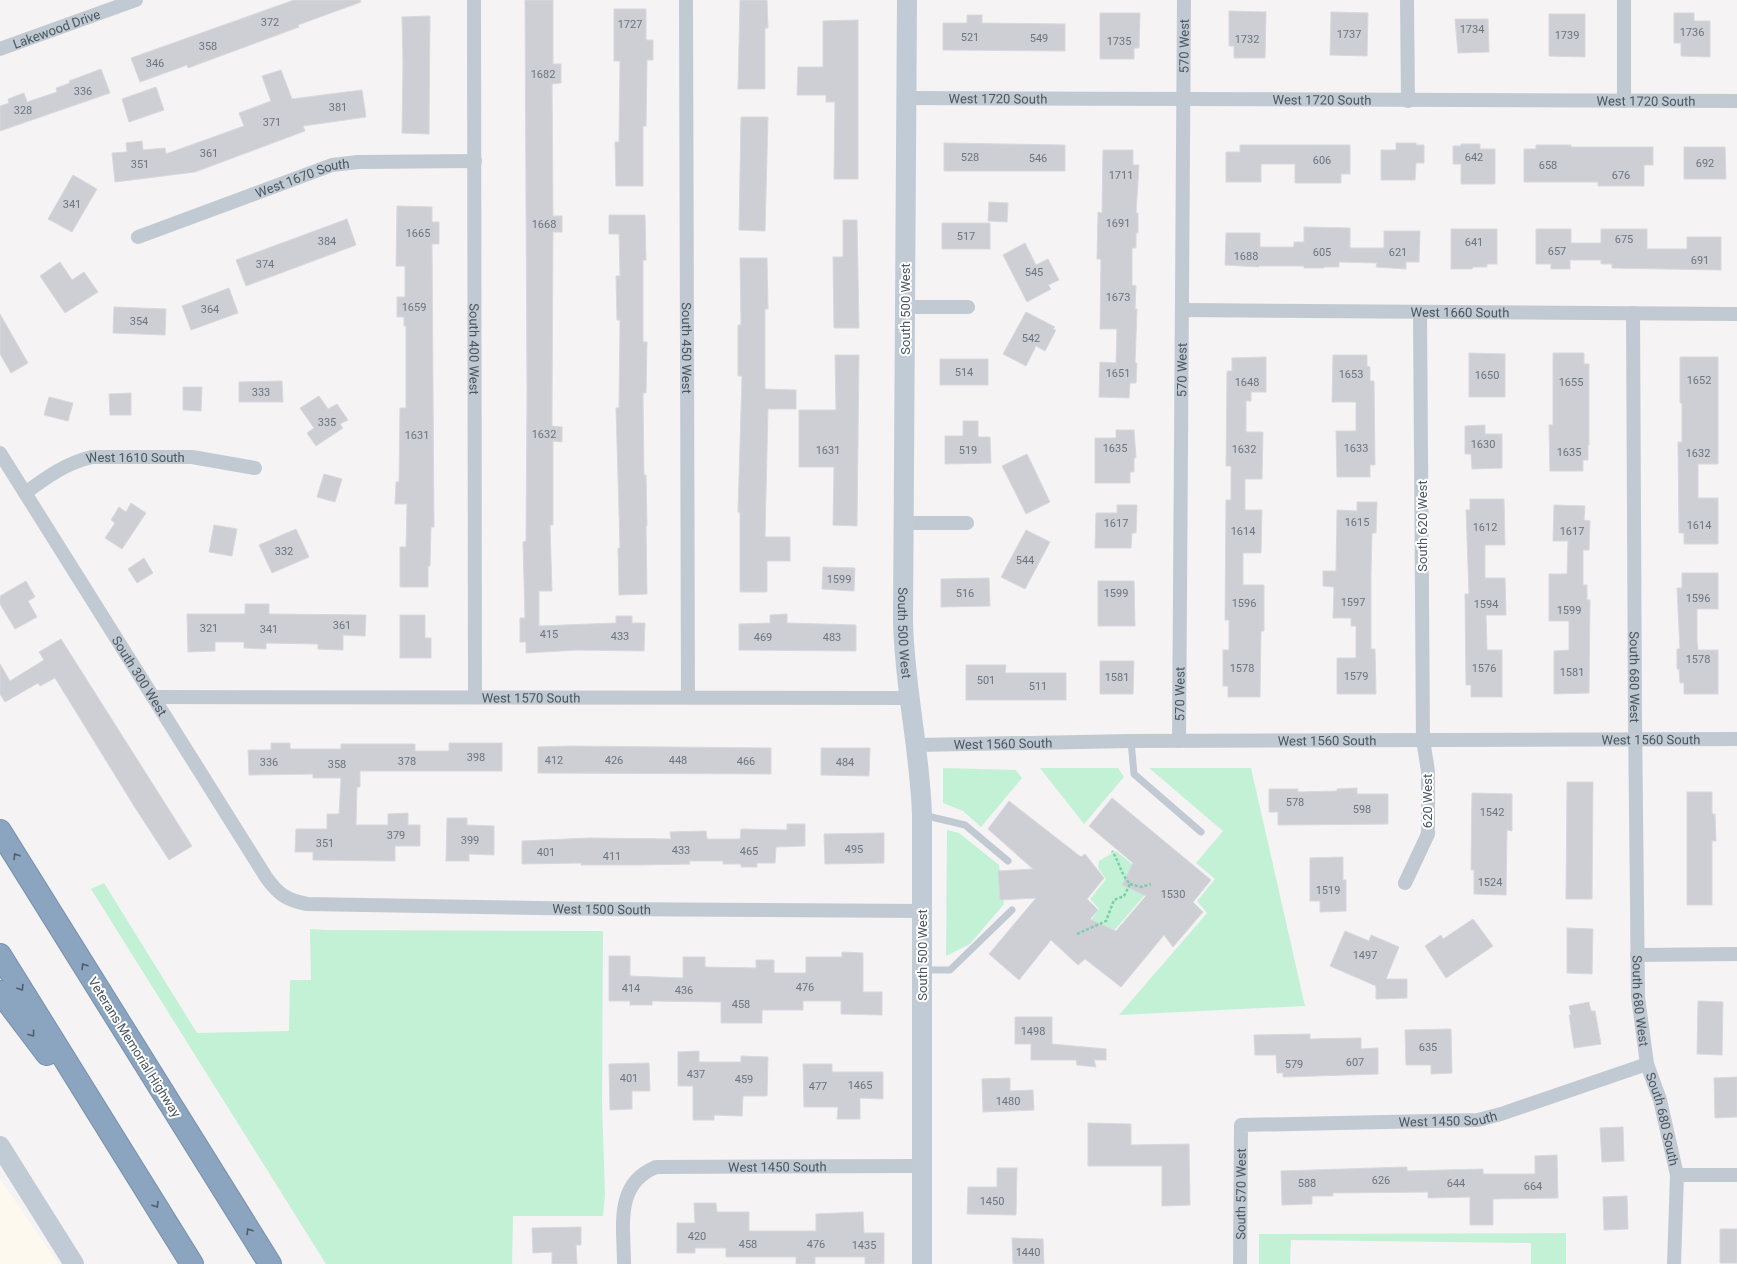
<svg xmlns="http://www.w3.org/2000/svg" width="1737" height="1264" viewBox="0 0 1737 1264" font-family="Roboto,sans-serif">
<rect width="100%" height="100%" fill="#f5f3f3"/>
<path fill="#fdf9ef" d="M0 1179 59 1264H0Z"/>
<path fill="#c3f1d5" d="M943 768 1016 770 1022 778 981 827 963 811 943 803Z
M1040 768H1118L1124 777 1084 824Z
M1149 768H1251L1305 1006 1119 1015 1207 913 1197 901 1215 879 1196 863 1223 831Z
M947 830 959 833 999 865 1004 904 970 944 946 956Z
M1116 851 1148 877 1150 889 1098 949 1081 934 1099 909 1090 899 1106 879 1098 868 1099 861Z
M104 883 197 1033 289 1031 290 980H311L310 929 327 930 603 931 602 1103 605 1195 603 1216H513L512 1264H326L91 889Z
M1566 1233V1264H1531V1243L1291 1240 1290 1264H1259V1234Z"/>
<path fill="#cdcfd5" stroke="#d7d9de" d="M294 0H360L361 2 298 25 299 27 188 68 187 65 140 82 131 58Z
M525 0H553V64H561V83L552 84 553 216H562V232H553L552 408V426L562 427V442L553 441V525H550L552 591H539V626L616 623V616H632V623H645L644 651 578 650 526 653V642H520V618H525L523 542 526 541 527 392Z
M740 0H767L768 28H765V89H738Z
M614 9H646V40H653V60H647L646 126H643V186H616L615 142H619L620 61H614Z
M1229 11 1266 12 1265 58H1234V46H1229Z
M1331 12 1368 13 1367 56 1330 55Z
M1100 13H1140L1139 48H1134V59H1100Z
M1674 13H1694V21H1710V57L1681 56V43H1674Z
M1549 14H1585V57L1549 56Z
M967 15H982V23L1065 24V51L943 50V23H967Z
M430 16 429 134 402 133 403 63 402 17Z
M1455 19H1488L1489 52 1458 53Z
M858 20V179H834L835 102H826V95H797L798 67H823V21Z
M101 69 110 93 0 131V106L9 103 8 99 24 93 27 102 57 92 56 88 70 83 69 81Z
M281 70 292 99 362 90 366 117 303 126 305 131 195 172 115 182 112 153 127 152 126 143 142 141 143 150 165 148 166 154 244 126 239 113 271 101 262 76Z
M156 87 164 110 129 122 122 99Z
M741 117H768L765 231 739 230Z
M944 143 1065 145V171H944Z
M1396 143H1416V145H1424V163H1416L1415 180H1381V150H1396Z
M1461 144H1480V149H1495V184H1461V164H1453V146H1461Z
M1240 145H1350V174H1341V183H1295V164H1261V182H1226V152H1240Z
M1536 145H1571V147H1653V165H1644V186H1598V182H1524V149H1536Z
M1684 147H1725L1726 179H1684Z
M1103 150H1133V165H1139L1136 213H1138V233H1136V248H1132V285L1136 286 1135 309H1137L1135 363H1137L1136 383H1130L1129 398 1099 397 1100 362 1116 363 1117 329H1100L1101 259H1097L1098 212 1102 213Z
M73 175 97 189 72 232 48 219Z
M989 202 1008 203 1007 222 988 221Z
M397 206 432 207V222H439V244H432L434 527H431L430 566H428V587H400V547H406L407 504H395L396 482H399L400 408H406V326H404V317H397V297H405V266H396Z
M609 215H645L646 260H643V342H647L646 393H643L644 475H646L647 526H646L647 594 619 595 618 548H620L616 408H619L620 320H617L616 276H620L619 234H609Z
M347 219 356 245 246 286 236 260Z
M843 220H857L859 328H834L833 257H843Z
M942 223H990V249H942Z
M1304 227 1350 228V248H1384V231H1420L1419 262H1406V269L1376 267 1377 263 1339 262V267H1324V268H1304V266H1259V267L1225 265 1226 233H1260V247H1294V242H1304Z
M1451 229H1497V264H1487V267H1473L1472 269H1451Z
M1536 229H1571V243H1601V229H1647V249H1687V237H1721V270L1612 268V264H1601V260H1570V269H1551V264H1536Z
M1025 243 1036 265 1048 259 1059 280 1048 285 1051 289 1027 302 1003 255Z
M740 258H767L768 309H765V389L796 390V409H768L765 537H790V561H767V592H740V512H738L742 376H738V325H741Z
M60 262 72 280 84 272 98 292 65 313 40 276Z
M229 288 238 313 191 330 182 306Z
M114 307 166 309 165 335 113 333Z
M1026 312 1055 327 1053 329 1056 330 1045 351 1036 346 1026 366 1003 354Z
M0 314 28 363 11 373 0 354Z
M1469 353 1505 354V397H1469Z
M1553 353H1584V364H1589V445H1588V460H1583V471H1550L1549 425H1553Z
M835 355H859L857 526 833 525 834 467H799V410H836Z
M1333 355H1367V366L1370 367V381H1374L1375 465H1370V477H1337L1336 431H1356V402H1332Z
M1266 357V392H1251V401H1246V432H1263L1262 479H1245V510H1262L1261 553H1243V585H1264V631H1261L1260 697H1228V686H1223V650H1229V620H1225L1226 500H1231V466H1226L1227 371H1232V358Z
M1680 357H1718V464H1698V498H1718V544H1684V533H1679L1678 442H1682V403H1680Z
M940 359H988V385H940Z
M282 381 283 402H239V382Z
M183 387H202L201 411 183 410Z
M131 393V415H110L109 394Z
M319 396 328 409 337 404 348 420 340 424 343 428 316 446 307 433 314 428 300 408Z
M49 397 73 403 68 421 44 415Z
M963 421H978V437H990L991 463 945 464V436H963Z
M1485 425V434H1502V468L1472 469 1471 454H1465V426Z
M1116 430H1134L1136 458H1134V472H1130V483H1095V438H1116Z
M1027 454 1050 502 1026 514 1002 466Z
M324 474 342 479 335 502 317 497Z
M1470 499H1504L1505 545H1485V578H1505L1506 615H1486L1487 650H1502V697H1471V685H1466L1465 594H1469L1466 510H1470Z
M1357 502H1377L1376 533H1372L1371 572V649H1375L1376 694H1337V658H1356V626H1351V618H1333L1334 587 1323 586V571H1336L1337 510 1357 511Z
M131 503 146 513 122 549 105 538 115 523 111 520 119 507 126 512Z
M1117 505H1137L1136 533H1132L1131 548H1095L1096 513H1117Z
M1554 505 1585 506 1584 520 1590 521 1589 550H1583V585H1587V600H1590L1589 693 1554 694V651L1569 650V621H1549V574H1567L1568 541H1553Z
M214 525 237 529 232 556 209 552Z
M296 529 309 557 272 573 259 545Z
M1026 530 1050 542 1025 589 1001 577Z
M144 558 153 573 137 583 128 569Z
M823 567 855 568 854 591 822 589Z
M1682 573H1718V609H1697V641L1698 650H1718V694H1684V683H1680L1679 669H1677V649H1680L1677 588H1682Z
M989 578 990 606 941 607V579Z
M26 581 35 597 28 601 37 617 15 629 0 604V596Z
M1098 581H1134L1135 626H1098Z
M245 604H269V614L366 615 365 636 343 635V650L318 649V644L266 643V649L244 648V642H215V651L188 652 187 614H245Z
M787 614V623L856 625V651L739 650V624L770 623V615Z
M400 615H425V638H431V658H400Z
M61 639 192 846 169 860 134 806 55 678 40 686 38 683 5 702 0 694V664L10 681 44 660 39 652Z
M1100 661H1134L1133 694H1100Z
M966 665H1006L1005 673H1066V700H966Z
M271 743H290V749H341V744H415V751H449V743H502V771H360V787H357L356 825H388V814L408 813V825H420V846H395V861L313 860V852H295L296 829H327V814H339L341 778H313V774L249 775 248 750H271Z
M569 746 771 748V774L538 773V747Z
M821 748H870L869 776 821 775Z
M1567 782H1593L1592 899H1566Z
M1357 788V794H1388V824L1278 825V812H1269V789H1298V792L1337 791V789Z
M1687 792H1712V814H1715L1716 841H1712V905H1687Z
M1472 793 1512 794V831L1507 830 1506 895 1474 894V870H1471Z
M1112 798 1211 880 1193 902 1203 912 1173 947 1164 935 1121 987 1085 959 1078 965 1051 940 1019 980 989 954 1036 898 1000 900 998 871 1033 869 988 829 1009 801 1081 857 1085 854 1104 878 1087 899 1098 910 1090 919 1116 931 1146 896 1122 885 1133 863 1089 826Z
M447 818H467V825L494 826V855L469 854V861H446Z
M787 824H805V846L776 847 775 863H757V867H741V864H723V861H689L690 864 638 865H581V863L522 864V841L589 838 671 839 670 832 706 831 707 839H740L741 829 787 830Z
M884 833V863L825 864 824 834Z
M1343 857V880H1346V911L1320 912V901H1310V858Z
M1473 919 1493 946 1446 978 1425 946 1441 935 1443 939Z
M1567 928 1593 929 1592 974 1567 973Z
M1345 931 1369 941 1371 935 1399 947 1386 979H1407V998L1376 999V986L1330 966Z
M842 952 863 953V992H882V1015L841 1014V1001H803V1010H762V1023H721V1002L652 1001V1005H630V1001H609V956H630V976L683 978V957H705V967L756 968V960H774V973H806V957H842Z
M1698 1001 1723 1002 1722 1055 1697 1054Z
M1589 1002 1591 1011H1595L1601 1044 1574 1048 1569 1015H1571L1569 1006Z
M1015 1017H1052V1044L1106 1049V1060H1094L1096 1067 1077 1065 1076 1060H1031V1044H1015Z
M1451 1029 1452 1073 1431 1074V1065H1406L1405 1030Z
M1310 1034V1039L1361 1038V1049L1378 1048V1074L1283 1077V1073H1277L1276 1055H1255L1254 1035Z
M699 1051V1062H741V1056L768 1057 767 1096H743L742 1116 714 1115V1120H693V1086H678V1052Z
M649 1063 650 1091H632V1109L610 1110 609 1064Z
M803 1064H832V1072H883V1099L860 1098V1119H837L838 1107H804Z
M1737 1077V1117L1715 1118 1714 1078Z
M1010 1078V1091L1033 1090 1034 1110 983 1112 982 1079Z
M1088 1123 1131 1124V1145L1189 1144 1190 1205 1162 1206V1166H1088Z
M1623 1127 1624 1161 1602 1162 1600 1128Z
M1557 1155 1558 1198 1493 1199V1225H1470V1197L1428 1198V1192L1333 1193V1196H1312V1204L1282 1205 1281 1171 1407 1167V1171L1483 1169V1174H1535V1156Z
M997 1168H1017L1016 1215 967 1214 968 1187H997Z
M1627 1196 1628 1229 1604 1230 1603 1197Z
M694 1203H716L717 1212H749V1231H816V1214L863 1212 864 1233H884V1264H865V1257H815V1264H796V1257H726V1248H695V1253H677V1223H695Z
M581 1227V1245H576L577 1264H552V1252L533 1253 532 1228Z
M1720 1229H1737V1263H1720Z
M1012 1238 1043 1239 1044 1264H1013Z"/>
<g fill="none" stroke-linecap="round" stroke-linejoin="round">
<defs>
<path id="highway" d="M0 831 270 1264
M0 955 192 1264
M0 992 47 1054"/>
</defs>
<use href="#highway" stroke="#7690ad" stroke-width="24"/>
<path stroke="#7ad0a6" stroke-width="2.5" stroke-dasharray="3 2" stroke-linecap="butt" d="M1130 884 1141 887 1151 884
M1077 934 1106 921 1114 900 1124 896 1130 884C1120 873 1120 863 1112 851"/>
<path stroke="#c1cad2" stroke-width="7" d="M1131 741 1134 774 1201 832
M923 815 965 825 1008 861
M922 970H950L1012 910"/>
<g stroke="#c1cad2" stroke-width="14">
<path id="s1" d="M474 0 475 697"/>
<path id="s2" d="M686 0 688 697"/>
<path d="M1407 0 1408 101"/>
<path id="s3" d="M0 49 136 0"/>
<path id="s4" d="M906 98 1737 101"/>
<path d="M1624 101V0"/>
<path id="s5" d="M138 237 332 165 358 162 475 161"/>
<path d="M905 307H968"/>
<path id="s6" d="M1183 310 1737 314"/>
<path id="s7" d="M1633 313 1635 717 1638 997 1647 1064 1660 1100 1677 1175 1674 1264"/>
<path id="s8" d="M0 453 266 877C278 894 286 900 307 904L599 909 922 911"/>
<path id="s9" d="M25 493C47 477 66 463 92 457H192L255 468"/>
<path d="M903 523H967"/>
<path id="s10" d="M153 697 909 698"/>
<path id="s11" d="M1179 741 1184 0"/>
<path id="s12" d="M917 745 1131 741 1737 739"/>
<path d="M1405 883 1428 834V771L1423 740 1420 312"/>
<path d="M1637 955 1737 954"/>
<path d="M1677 1175H1737"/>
<path id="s13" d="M624 1264C624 1227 614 1184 656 1167L922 1166"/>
<path id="s14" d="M1240 1264 1241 1125 1478 1120 1501 1114 1647 1064"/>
</g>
<g stroke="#c1cbd6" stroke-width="20">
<path id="s15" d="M907 0 903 620C904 686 920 749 922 815V1264"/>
<path d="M0 1146 74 1264"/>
</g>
<use href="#highway" stroke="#8ba5c1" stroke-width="22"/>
</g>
<defs><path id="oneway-chevron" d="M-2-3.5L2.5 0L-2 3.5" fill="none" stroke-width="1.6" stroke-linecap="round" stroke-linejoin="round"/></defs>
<g stroke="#505e6b">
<use href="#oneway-chevron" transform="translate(16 856) rotate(-122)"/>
<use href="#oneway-chevron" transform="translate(84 966) rotate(-122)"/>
<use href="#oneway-chevron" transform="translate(21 988) rotate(58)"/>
<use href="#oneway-chevron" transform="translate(32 1034) rotate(53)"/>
<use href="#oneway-chevron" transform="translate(156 1205) rotate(58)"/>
<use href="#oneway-chevron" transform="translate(249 1231) rotate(-122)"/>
</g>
<g text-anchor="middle" stroke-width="4" stroke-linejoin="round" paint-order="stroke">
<g font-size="11" fill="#6b747e">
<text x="270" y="26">372</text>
<text x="630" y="28">1727</text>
<text x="1472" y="33">1734</text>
<text x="1692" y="36">1736</text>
<text x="1349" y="38">1737</text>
<text x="1567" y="39">1739</text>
<text x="970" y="41">521</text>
<text x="1039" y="42">549</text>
<text x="1247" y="43">1732</text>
<text x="1119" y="45">1735</text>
<text x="208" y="50">358</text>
<text x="155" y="67">346</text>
<text x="543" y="78">1682</text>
<text x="83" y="95">336</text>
<text x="338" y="111">381</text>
<text x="23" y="114">328</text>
<text x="272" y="126">371</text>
<text x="209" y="157">361</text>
<text x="970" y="161">528</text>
<text x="1474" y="161">642</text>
<text x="1038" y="162">546</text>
<text x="1322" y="164">606</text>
<text x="1705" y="167">692</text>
<text x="140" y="168">351</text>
<text x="1548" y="169">658</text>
<text x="1121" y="179">1711</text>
<text x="1621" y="179">676</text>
<text x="72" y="208">341</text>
<text x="1118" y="227">1691</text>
<text x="544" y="228">1668</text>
<text x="418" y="237">1665</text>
<text x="966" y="240">517</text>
<text x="1624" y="243">675</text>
<text x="327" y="245">384</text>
<text x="1474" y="246">641</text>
<text x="1557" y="255">657</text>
<text x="1322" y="256">605</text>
<text x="1398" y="256">621</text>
<text x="1246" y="260">1688</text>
<text x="1700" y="264">691</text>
<text x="265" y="268">374</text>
<text x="1034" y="276">545</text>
<text x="1118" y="301">1673</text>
<text x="414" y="311">1659</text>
<text x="210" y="313">364</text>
<text x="139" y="325">354</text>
<text x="1031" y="342">542</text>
<text x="964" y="376">514</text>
<text x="1118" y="377">1651</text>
<text x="1351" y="378">1653</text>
<text x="1487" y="379">1650</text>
<text x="1699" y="384">1652</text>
<text x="1247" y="386">1648</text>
<text x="1571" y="386">1655</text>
<text x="261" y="396">333</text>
<text x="327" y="426">335</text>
<text x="544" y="438">1632</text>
<text x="417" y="439">1631</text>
<text x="1483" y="448">1630</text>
<text x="1115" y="452">1635</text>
<text x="1356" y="452">1633</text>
<text x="1244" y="453">1632</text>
<text x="828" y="454">1631</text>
<text x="968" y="454">519</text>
<text x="1569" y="456">1635</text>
<text x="1698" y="457">1632</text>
<text x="1357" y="526">1615</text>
<text x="1116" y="527">1617</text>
<text x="1699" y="529">1614</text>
<text x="1485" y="531">1612</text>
<text x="1243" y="535">1614</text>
<text x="1572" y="535">1617</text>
<text x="284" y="555">332</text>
<text x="1025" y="564">544</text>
<text x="839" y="583">1599</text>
<text x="965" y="597">516</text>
<text x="1116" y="597">1599</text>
<text x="1698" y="602">1596</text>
<text x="1353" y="606">1597</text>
<text x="1244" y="607">1596</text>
<text x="1486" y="608">1594</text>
<text x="1569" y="614">1599</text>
<text x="342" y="629">361</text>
<text x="209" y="632">321</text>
<text x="269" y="633">341</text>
<text x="549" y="638">415</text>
<text x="620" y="640">433</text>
<text x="763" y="641">469</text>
<text x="832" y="641">483</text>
<text x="1698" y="663">1578</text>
<text x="1242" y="672">1578</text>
<text x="1484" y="672">1576</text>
<text x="1572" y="676">1581</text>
<text x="1356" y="680">1579</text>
<text x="1117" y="681">1581</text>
<text x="986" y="684">501</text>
<text x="1038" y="690">511</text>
<text x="476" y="761">398</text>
<text x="554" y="764">412</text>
<text x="614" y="764">426</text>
<text x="678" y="764">448</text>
<text x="407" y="765">378</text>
<text x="746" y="765">466</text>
<text x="269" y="766">336</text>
<text x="845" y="766">484</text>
<text x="337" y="768">358</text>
<text x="1295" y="806">578</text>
<text x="1362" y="813">598</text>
<text x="1492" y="816">1542</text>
<text x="396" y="839">379</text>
<text x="470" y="844">399</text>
<text x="325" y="847">351</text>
<text x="854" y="853">495</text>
<text x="681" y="854">433</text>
<text x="749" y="855">465</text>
<text x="546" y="856">401</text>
<text x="612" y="860">411</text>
<text x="1490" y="886">1524</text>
<text x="1328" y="894">1519</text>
<text x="1173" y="898">1530</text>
<text x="1365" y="959">1497</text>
<text x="805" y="991">476</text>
<text x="631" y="992">414</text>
<text x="684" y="994">436</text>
<text x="741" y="1008">458</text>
<text x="1033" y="1035">1498</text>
<text x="1428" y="1051">635</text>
<text x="1355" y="1066">607</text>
<text x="1294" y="1068">579</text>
<text x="696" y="1078">437</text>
<text x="629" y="1082">401</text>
<text x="744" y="1083">459</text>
<text x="860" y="1089">1465</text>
<text x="818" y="1090">477</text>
<text x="1008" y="1105">1480</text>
<text x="1381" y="1184">626</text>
<text x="1307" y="1187">588</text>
<text x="1456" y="1187">644</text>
<text x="1533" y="1190">664</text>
<text x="992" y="1205">1450</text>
<text x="697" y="1240">420</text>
<text x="748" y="1248">458</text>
<text x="816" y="1248">476</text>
<text x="864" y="1249">1435</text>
<text x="1028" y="1256">1440</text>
</g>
<g font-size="13" fill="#4a5661" stroke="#fff">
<text dy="5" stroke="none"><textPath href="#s3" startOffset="60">Lakewood Drive</textPath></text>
<text dy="5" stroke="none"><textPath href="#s11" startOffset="695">570 West</textPath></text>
<text dy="5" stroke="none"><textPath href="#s4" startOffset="92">West 1720 South</textPath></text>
<text dy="5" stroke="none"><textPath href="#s4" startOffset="416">West 1720 South</textPath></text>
<text dy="5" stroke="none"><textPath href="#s4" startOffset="740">West 1720 South</textPath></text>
<text dy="5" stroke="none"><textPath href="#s5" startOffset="175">West 1670 South</textPath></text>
<text transform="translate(905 309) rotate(-90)" y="5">South 500 West</text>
<text dy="5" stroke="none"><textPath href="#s6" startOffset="277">West 1660 South</textPath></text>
<text dy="5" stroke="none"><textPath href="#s2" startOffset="348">South 450 West</textPath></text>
<text dy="5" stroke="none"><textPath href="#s1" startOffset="349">South 400 West</textPath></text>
<text dy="5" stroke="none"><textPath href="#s11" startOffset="371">570 West</textPath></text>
<text dy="5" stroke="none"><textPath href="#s9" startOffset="120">West 1610 South</textPath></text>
<text transform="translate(1422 526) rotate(-90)" y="5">South 620 West</text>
<text dy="5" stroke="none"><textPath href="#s15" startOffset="633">South 500 West</textPath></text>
<text dy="5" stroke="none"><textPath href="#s8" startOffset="263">South 300 West</textPath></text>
<text dy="5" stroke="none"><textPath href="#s7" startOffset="364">South 680 West</textPath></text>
<text dy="5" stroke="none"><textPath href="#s11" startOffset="47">570 West</textPath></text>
<text dy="5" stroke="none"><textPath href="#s10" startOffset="378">West 1570 South</textPath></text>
<text dy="5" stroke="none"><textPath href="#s12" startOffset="734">West 1560 South</textPath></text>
<text dy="5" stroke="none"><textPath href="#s12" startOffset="410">West 1560 South</textPath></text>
<text dy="5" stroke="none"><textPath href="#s12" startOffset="86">West 1560 South</textPath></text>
<text transform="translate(1427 801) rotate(-90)" y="5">620 West</text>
<text dy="5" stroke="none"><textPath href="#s8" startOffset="846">West 1500 South</textPath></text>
<text transform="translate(922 955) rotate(-90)" y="5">South 500 West</text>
<text dy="5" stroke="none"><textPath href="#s7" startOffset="688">South 680 West</textPath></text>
<text transform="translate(135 1047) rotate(58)" y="5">Veterans Memorial Highway</text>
<text dy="5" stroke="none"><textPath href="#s14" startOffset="346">West 1450 South</textPath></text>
<text dy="5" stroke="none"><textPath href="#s7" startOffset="809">South 680 South</textPath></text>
<text dy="5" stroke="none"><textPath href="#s13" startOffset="232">West 1450 South</textPath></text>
<text dy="5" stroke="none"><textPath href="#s14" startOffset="70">South 570 West</textPath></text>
</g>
</g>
</svg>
